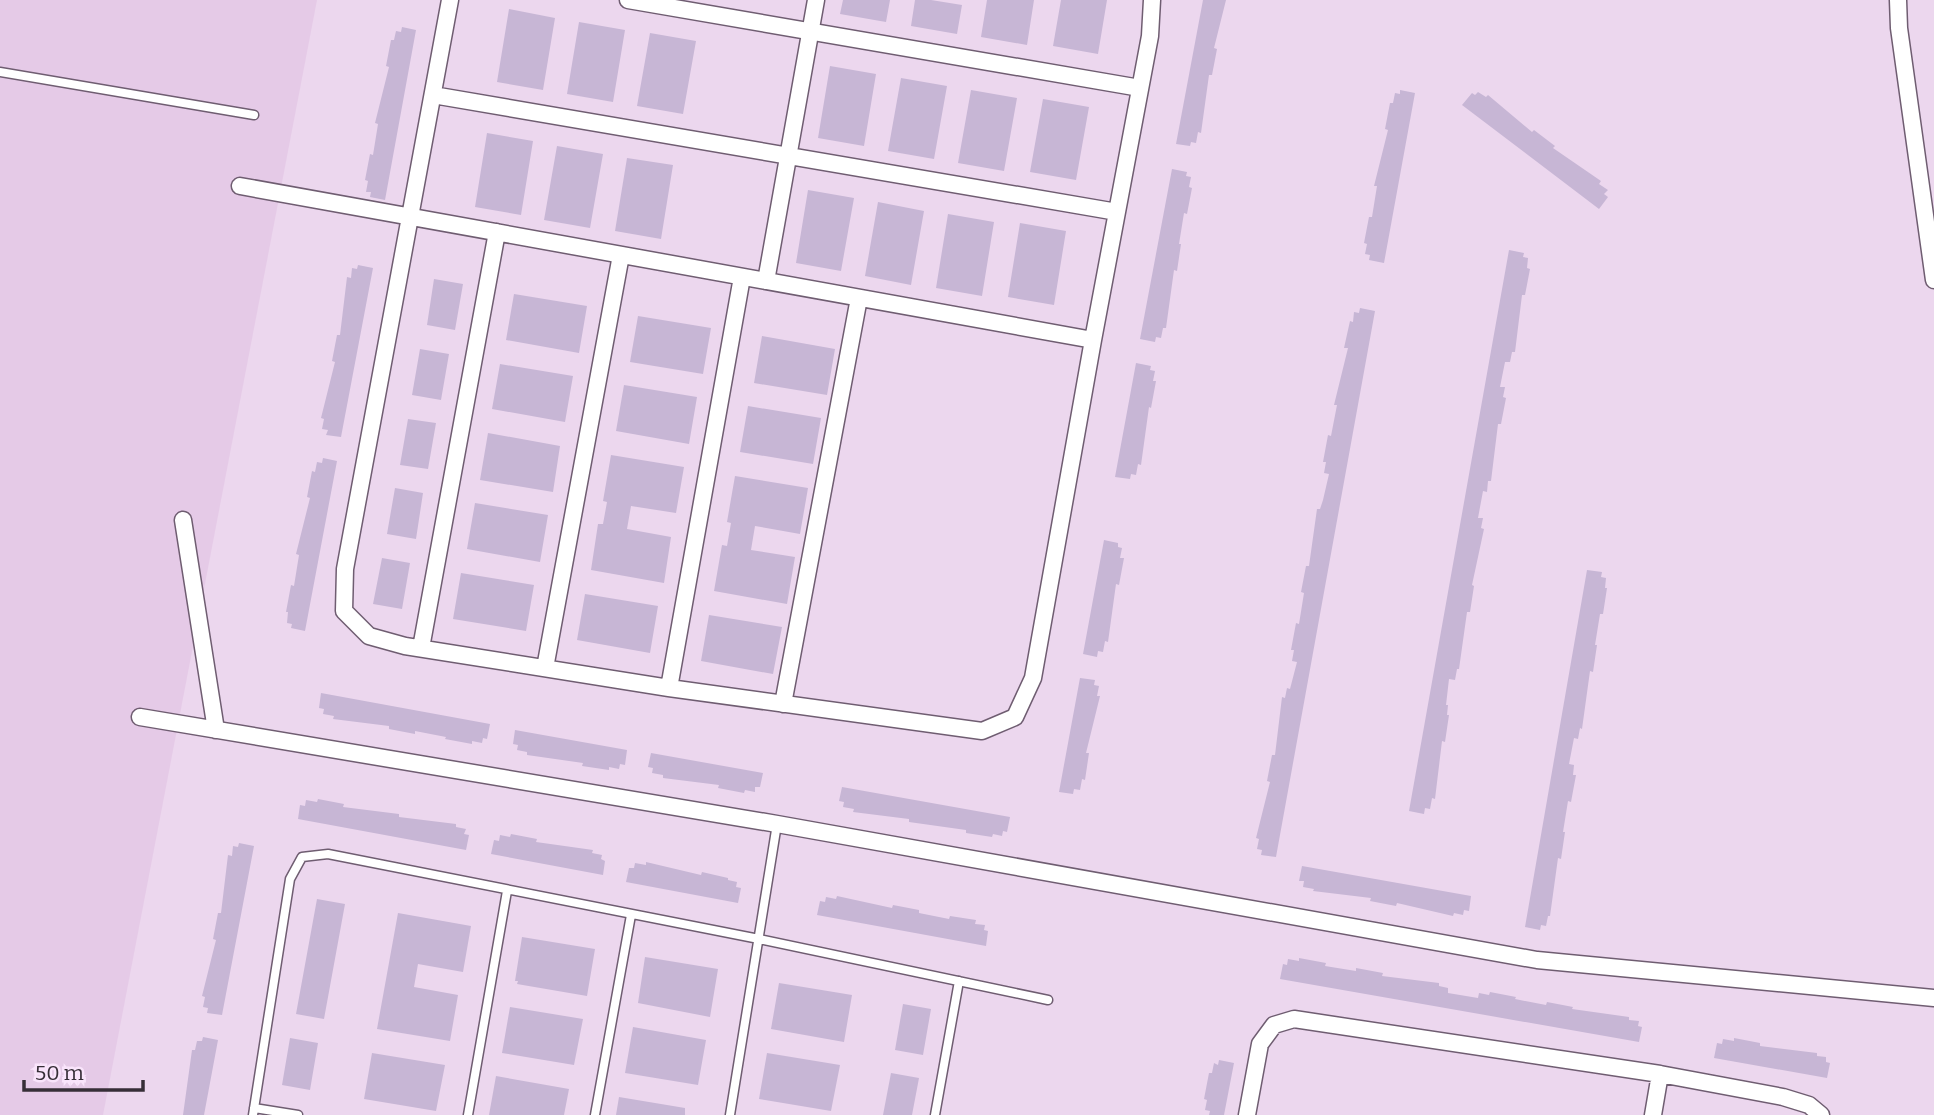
<svg xmlns="http://www.w3.org/2000/svg" width="1934" height="1115" viewBox="0 0 1934 1115" font-family="Bitter,serif">
<rect width="100%" height="100%" fill="#ecd7ee"/>
<path fill="#e5cae7" d="M0 0H317L103 1115H0Z"/>
<path fill="#c7b6d5" d="M843 0H890L886 22 840 14Z
M915 0H931L962 5 957 34 911 26Z
M987 0H1034L1027 45 981 37Z
M1061 0H1107L1098 54 1053 46Z
M1203 0H1226L1214 48 1217 49 1212 75H1209L1201 133 1198 132 1196 143 1191 142 1190 146 1176 144Z
M509 9 555 18 543 90 497 82Z
M579 22 625 30 613 102 567 94Z
M402 27 416 30 385 200 370 197 371 192H366L368 181 365 180 370 154 373 155 378 124 375 123 389 67 386 66 391 40H394L396 31 401 32Z
M650 33 696 41 683 114 637 106Z
M830 66 876 74 864 146 818 138Z
M901 78 947 86 934 159 888 151Z
M971 90 1017 98 1004 171 958 163Z
M1400 90 1415 93 1384 263 1369 260 1370 255 1365 254 1367 244 1364 243 1369 217H1372L1377 186H1374L1388 130 1385 129 1390 103H1393L1395 93 1400 94Z
M1478 92 1486 97 1488 95 1532 132 1534 130 1555 146 1553 148 1601 181 1599 184 1608 190 1604 194 1608 197 1599 209 1462 105 1472 93 1475 95Z
M1043 99 1089 107 1076 180 1030 172Z
M487 133 533 141 521 215 475 207Z
M557 146 603 154 590 228 544 220Z
M627 158 673 165 661 239 615 231Z
M1172 169 1187 172 1186 176 1191 177 1189 187 1192 188 1187 214 1184 213 1179 244H1181L1177 271 1174 270 1166 328H1163L1161 338 1156 337 1155 342 1140 339Z
M808 190 854 198 841 271 796 263Z
M878 202 924 211 911 285 865 276Z
M948 214 994 222 982 296 936 288Z
M1020 223 1066 231 1054 305 1008 297Z
M1509 250 1524 253 1523 257 1528 258 1527 268 1530 269 1525 295H1522L1515 352H1512L1510 362H1505L1500 387H1505L1503 397 1506 398 1501 424H1498L1491 481H1488L1487 492 1483 491 1478 518H1483L1481 528 1484 529 1472 585 1474 586 1470 612H1467L1459 669H1457L1455 680 1449 679 1446 705H1448L1447 715H1449L1445 742 1442 741 1435 799 1432 798 1430 809 1425 808 1424 814 1409 811Z
M358 265 373 268 341 437 326 435 328 430 322 429 324 419 321 418 335 362 332 361 337 335H340L347 277 351 278 352 268 357 269Z
M434 279 463 284 455 330 427 325Z
M514 294 587 306 579 353 506 340Z
M1360 308 1375 311 1276 857 1261 855 1262 850 1257 849 1259 839 1256 838 1270 782 1267 781 1272 755H1275L1282 697 1285 698 1287 688 1290 689 1297 662 1292 661 1294 650H1291L1296 623 1299 624 1304 593 1301 592 1306 566H1309L1317 509H1320L1323 500 1329 474 1324 473 1326 462H1323L1328 435 1331 436 1337 405H1334L1348 348H1344L1350 321 1353 322 1354 312 1359 313Z
M638 316 711 328 703 374 630 362Z
M762 336 835 349 827 395 754 383Z
M420 349 449 354 441 400 412 395Z
M1136 363 1151 366 1150 370 1155 371 1153 381H1156L1151 408 1149 407 1141 465 1138 464 1136 475 1131 474 1130 479 1115 477Z
M500 364 573 376 565 422 492 409Z
M624 385 697 397 689 444 616 431Z
M748 406 821 418 813 464 740 452Z
M408 419 436 423 428 469 400 465Z
M488 433 560 446 553 492 480 480Z
M611 455 684 467 676 513 631 506 627 529 671 537 664 583 591 570 598 524H603L607 502 603 501Z
M323 458 337 461 305 631 291 628 292 624 287 623 288 612H286L291 585 294 586 299 555 296 554 310 498 307 497 312 471 315 472 317 462 322 463Z
M735 476 808 488 800 534 755 526 751 550 795 557 787 604 714 591 722 545 727 546 731 523 727 522Z
M395 488 423 493 416 539 387 534Z
M475 503 548 515 540 562 467 549Z
M1104 540 1118 543V547L1122 548 1120 558H1124L1119 585 1116 584 1108 642 1105 641 1103 652 1098 651 1097 657 1083 654Z
M382 558 410 563 402 609 373 604Z
M1587 570 1602 572 1601 577 1606 578 1605 588H1607L1603 614H1600L1595 645H1597L1593 672 1590 671 1582 729 1580 728 1578 739 1574 738 1569 764 1574 765 1573 775H1576L1571 802 1568 801 1563 832H1565L1561 859 1558 858 1550 916H1548L1546 926 1541 925 1540 930 1525 927Z
M461 573 534 585 526 631 453 619Z
M585 594 658 606 650 653 577 640Z
M709 615 782 627 773 674 701 661Z
M1080 678 1095 680 1094 685 1099 686 1097 696H1100L1086 753H1089L1085 780 1082 779 1080 790 1074 789 1073 794 1059 792Z
M321 693 490 724 487 739 483 738 482 743 472 741V744L445 739 446 737 415 731V734L389 729V726L333 719 334 716 323 714 324 709 319 708Z
M515 730 627 750 625 765 620 764 619 769 609 767V770L582 766 583 763 527 755V752L517 750 518 745 513 744Z
M651 753 763 773 760 787H755V792L745 790 744 793 718 788 719 785 663 778V775L652 773 653 768 648 767Z
M842 787 1010 817 1007 832 1003 831 1002 836 993 834 992 837 966 833V830L909 822V819L853 812 854 809 843 807 844 802 839 801Z
M318 799 344 804 343 807 399 814V817L456 824V827L466 829 464 834 469 835 466 850 298 819 300 805 305 806 306 800 317 802Z
M511 834 537 839 536 842 593 850 592 853 602 855 601 859 605 861 603 875 491 854 494 840 499 841 500 835 510 837Z
M239 843 254 846 222 1015 207 1013 208 1008 203 1007 205 997 202 996 216 940 213 939 218 913H221L228 855 232 856 233 846 238 847Z
M646 862 701 875 702 872 728 878V880L737 882 736 887 741 888 738 903 626 882 629 868H634L635 863 646 865Z
M1302 866 1471 896 1469 911 1464 910 1463 915 1454 913 1453 916 1397 903 1396 906 1370 901 1371 898 1313 891 1314 889 1303 887 1304 881H1299Z
M837 896 892 908 893 905 919 910V913L949 919 950 916 976 920 975 924 985 925 984 930 988 931 986 946 817 915 820 901 825 902 826 897 836 899Z
M317 899 345 904 324 1019 296 1014Z
M398 913 471 926 463 972 418 964 414 987 458 995 450 1041 377 1029Z
M522 937 595 949 587 996 517 984 518 981H515Z
M645 957 718 969 710 1017 638 1003Z
M1299 958 1326 963 1325 966 1356 971V968L1383 973 1382 976 1439 983V986L1448 988V993L1478 998 1479 993 1489 995 1490 992 1516 997 1515 999 1546 1005 1547 1002 1573 1007 1572 1009 1629 1017V1020L1639 1021 1638 1026 1642 1027 1639 1042 1280 979 1283 964 1287 965 1288 959 1299 961Z
M779 983 852 995 844 1042 771 1029Z
M903 1004 931 1009 923 1055 895 1050Z
M510 1007 583 1019 574 1065 502 1053Z
M633 1027 706 1040 698 1085 625 1073Z
M203 1037 218 1040 204 1115H183L192 1050H195L197 1041H202Z
M290 1038 318 1043 310 1090 282 1085Z
M1734 1038 1760 1043V1046L1817 1053V1056L1826 1057V1062L1830 1063 1827 1078 1714 1058 1717 1043 1722 1044 1723 1039 1734 1041Z
M372 1053 445 1065 436 1111 364 1099Z
M767 1053 840 1065 831 1111 759 1099Z
M1219 1060 1234 1063 1224 1115H1209L1210 1111 1205 1110 1207 1100 1204 1099 1209 1073H1212L1214 1063 1218 1065Z
M891 1073 919 1078 912 1115H883Z
M496 1076 569 1089 564 1115H489Z
M619 1097 685 1108V1115H616Z"/>
<g fill="none" stroke-linecap="round" stroke-linejoin="round">
<defs>
<path id="lane" d="M0 72 254 115
M254 1108 298 1115
M253 1115 290 879 302 857 328 854 759 939 1048 1000
M468 1115 507 891
M595 1115 631 915
M730 1115 777 824
M935 1115 959 981"/>
<path id="street" d="M450 0 345 569 344 611 369 636 405 646 669 688 982 731 1015 717 1033 678 1093 340 1150 36 1152 0
M628 0 1140 88
M1898 0 1899 28 1934 280
M433 95 1117 212
M240 186 1093 340
M766 281 816 0
M183 520 216 730
M421 648 497 232
M545 668 621 255
M669 688 742 277
M783 704 859 298
M140 717 777 824 1537 960 1934 998
M1247 1115 1260 1044 1274 1025 1294 1019 1660 1074 1783 1097 1809 1105 1821 1115
M1653 1115 1660 1074"/>
</defs>
<use href="#lane" stroke="#6f5d71" stroke-width="11"/>
<use href="#street" stroke="#6f5d71" stroke-width="19"/>
<use href="#lane" stroke="#fff" stroke-width="8"/>
<use href="#street" stroke="#fff" stroke-width="16"/>
</g>
<path d="M24 1080v10h119v-10" fill="none" stroke="#362e37" stroke-width="3.5"/>
<text x="35" y="1080" font-size="21" fill="#362e37" stroke="#f9e4fb" stroke-width="5" paint-order="stroke">50 m</text>
</svg>
